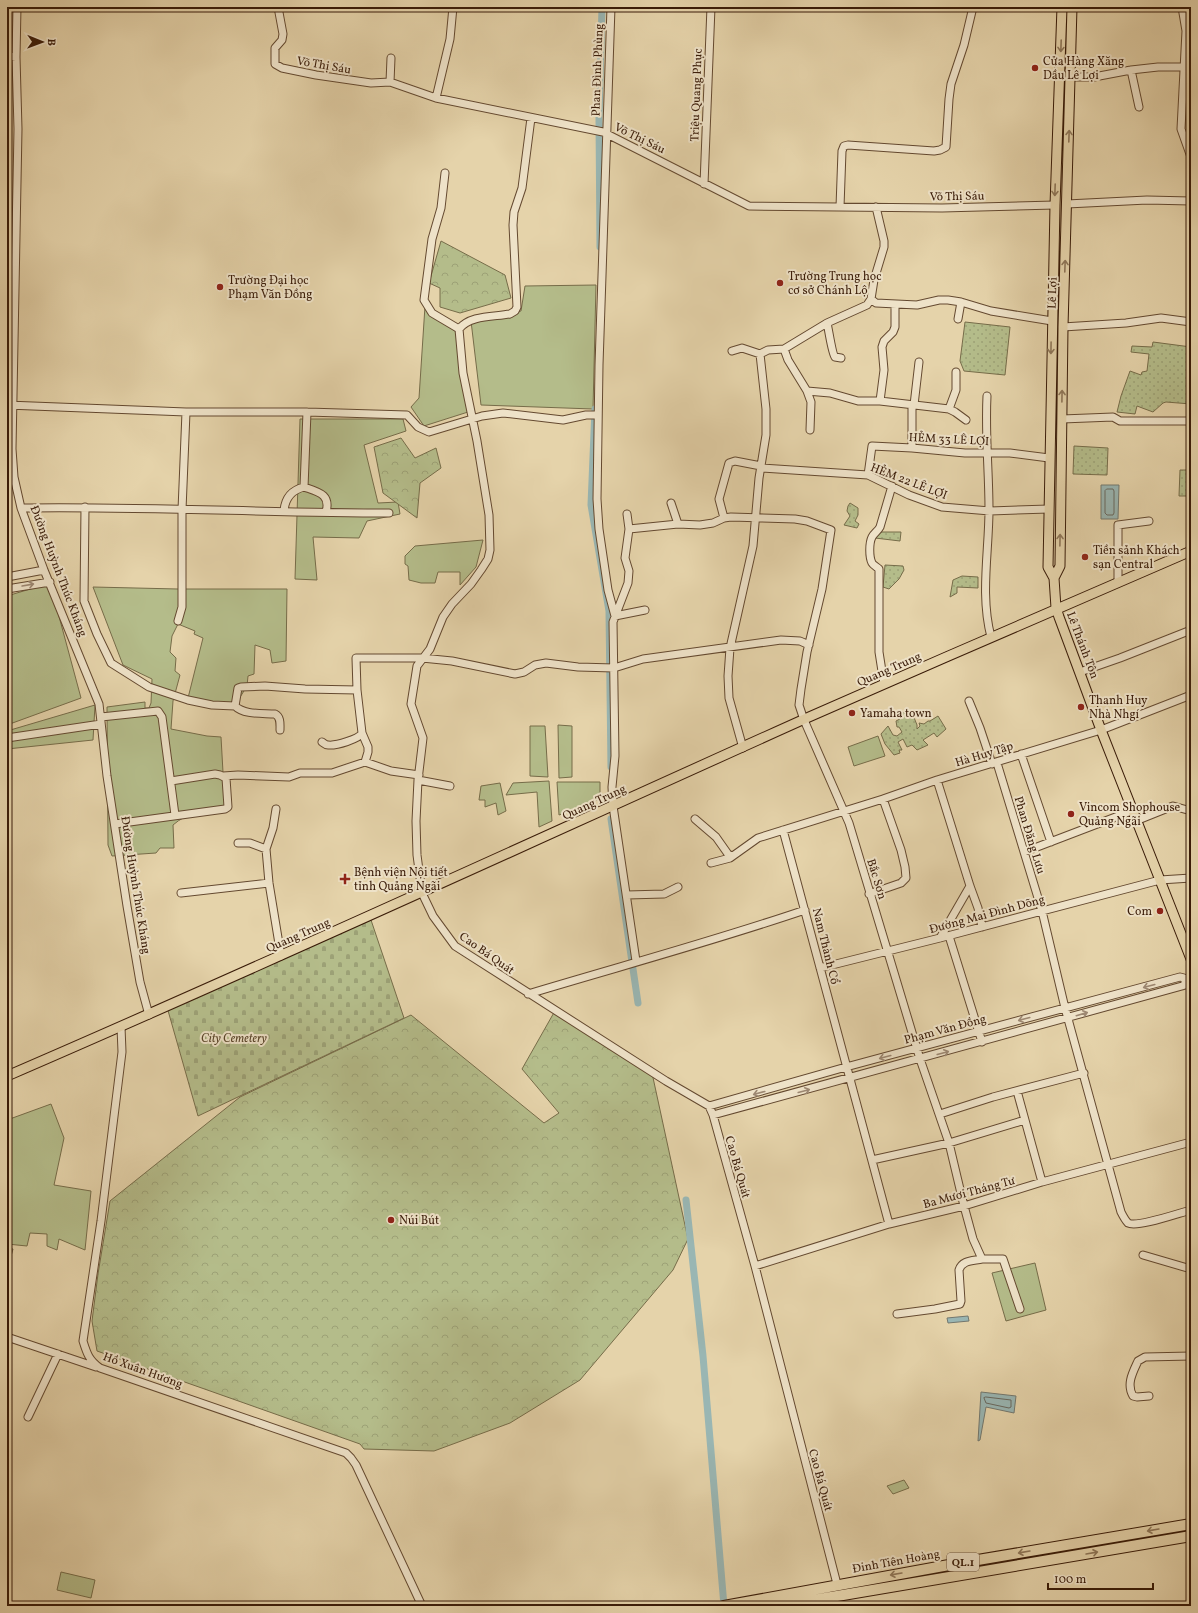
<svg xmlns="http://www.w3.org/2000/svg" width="1198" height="1613" viewBox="0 0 1198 1613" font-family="Vollkorn,serif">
<defs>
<pattern id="forest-crowns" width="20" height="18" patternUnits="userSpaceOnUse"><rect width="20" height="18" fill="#b4bc8a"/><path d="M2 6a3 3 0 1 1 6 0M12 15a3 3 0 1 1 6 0" fill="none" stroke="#9ca176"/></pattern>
<pattern id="cemetery-stones" width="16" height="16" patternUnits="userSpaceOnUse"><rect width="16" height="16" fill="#b4bc8a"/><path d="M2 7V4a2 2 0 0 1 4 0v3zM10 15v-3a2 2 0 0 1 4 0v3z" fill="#9ca176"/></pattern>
<pattern id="park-dots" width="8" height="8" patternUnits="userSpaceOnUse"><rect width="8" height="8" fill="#b4bc8a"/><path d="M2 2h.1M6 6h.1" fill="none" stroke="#9ca176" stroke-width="1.8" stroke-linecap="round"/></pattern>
</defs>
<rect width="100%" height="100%" fill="#e5d3aa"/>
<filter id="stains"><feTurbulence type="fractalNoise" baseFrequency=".005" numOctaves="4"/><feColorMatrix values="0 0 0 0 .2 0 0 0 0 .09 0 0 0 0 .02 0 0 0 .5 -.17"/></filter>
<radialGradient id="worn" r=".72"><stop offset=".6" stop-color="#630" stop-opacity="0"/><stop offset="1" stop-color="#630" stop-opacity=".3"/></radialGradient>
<path fill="#b4bc8a" stroke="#766c49" d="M596 285 593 409 481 405 471 321 521 311 525 286Z
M425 306 456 332 468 412 424 426 411 407 419 398Z
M300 419H403L406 431 364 445 378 503 398 502 400 514 367 521 359 538 313 537 317 580 295 579Z
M483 540 476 567 460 585V572H438L435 583H421L409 580 408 566 405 564V556L415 546Z
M50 583 81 698 7 725V596Z
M93 587 178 589H287L286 661 272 663 270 650 255 645 254 674 248 676 247 686 234 707 188 698 203 638 194 634 195 631 178 624 172 636 170 652 176 658 175 671 180 675 173 701 171 729 207 736 221 737 225 807C207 811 187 812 173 825L174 848H160L156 853 112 856 108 845 107 707 145 702V708H149L151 703 152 679 123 665Z
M95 705 93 740 7 749V731Z
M558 725 572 726V777L559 778Z
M530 726H545L548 777 530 776Z
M878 736 885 756 854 766 848 747Z
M549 781 552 821 539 827 537 792 506 795 513 783Z
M557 782H600V794L608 796 559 815Z
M500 783 506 811 498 815 496 803 485 807V800H479L481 786Z
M51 1104 64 1138 54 1185 91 1191 85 1250 59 1239 57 1250 47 1246V1234L30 1233 27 1246 7 1244V1120Z
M7 1248 13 1249 7 1271Z
M1035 1263 1046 1310 1006 1321 992 1273Z
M904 1480 909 1488 893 1494 887 1486Z
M61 1572 95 1580 91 1598 57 1590Z"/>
<path fill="url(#forest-crowns)" stroke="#766c49" d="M441 241 505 275 511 298 460 313 440 307V288L429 283Z
M401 438 415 458 436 448 441 468 420 483 417 518 383 493 374 447Z
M556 1009 652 1073 688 1239 673 1270 580 1380 510 1423 434 1451 364 1449 360 1444 97 1351 92 1321 98 1274 110 1201 240 1097 411 1015 544 1123 559 1113 522 1069Z"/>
<path fill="url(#cemetery-stones)" stroke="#766c49" d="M371 920 404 1018 198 1116 167 1007Z"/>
<path fill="url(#park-dots)" stroke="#766c49" d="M965 322 1010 327 1005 375 964 371 960 361Z
M1153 342 1191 347V404L1166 402 1163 403 1153 412 1137 406 1135 414 1117 412 1121 396 1130 371 1141 375 1142 372 1147 371 1149 354 1131 352 1132 346 1152 347Z
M1074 446 1108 448 1107 475 1073 474Z
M1180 470H1191V496H1179Z
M850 503 858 508V515L855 521 859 524 857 528 844 525 850 516 847 511 848 506Z
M880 532H901L900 541 875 538Z
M885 565 903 566 904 570 899 579 889 589 883 587Z
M962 576 978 577V588L957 587V593L950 597 953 580Z
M903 712 908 716 913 715 917 725V729L920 726 919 723 924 724 928 721H930L938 716 946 729 937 737 934 733 923 740 928 745 917 750 912 745 907 747 903 739 898 742 902 750H899L900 753 894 755 885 744 881 734 888 726 893 735 897 736 902 732 899 727H897L896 721 902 718 900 713Z"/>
<path fill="#99b6b3" stroke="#73786f" d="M1101 485H1119L1118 519H1101Z
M968 1316 969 1321 948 1323 947 1318Z
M981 1392 1016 1396 1014 1413 986 1407 980 1440 978 1441Z"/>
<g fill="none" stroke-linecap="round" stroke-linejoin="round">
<path stroke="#69685e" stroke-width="1" d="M1107 489H1113L1114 491V513L1113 515H1107L1105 513V491Z
M986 1397 1011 1400V1407L1009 1408 986 1403 984 1398Z"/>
<path stroke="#99b6b3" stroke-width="7" d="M600 247 599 118 602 7
M595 409 591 505 609 611 611 767
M611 819 638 1003
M686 1200 703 1356 724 1606"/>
<defs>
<path id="minor" d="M17 7 16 57 18 129 12 449 14 477 21 508 44 570 99 704 107 776 127 906 140 982 149 1015
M278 7 283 34 282 40 275 48V64L282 68 316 75 371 83 390 82 436 98 603 132 749 206 942 208 1055 205
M611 7 599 365 597 499 599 529 608 590 615 616 645 610
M1182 7 1186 31 1181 129 1191 157
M7 56 16 57
M1131 70 1139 107
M1070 77H1094L1131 70 1158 67H1183
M390 82 391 58
M436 98 450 39 453 7
M531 118 522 188 514 212 513 225 517 307 515 311 510 314C493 317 470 315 459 329L463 373 477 441 489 515 490 550 488 559 481 570 471 584 452 604 443 617 430 649 417 666 411 704 423 738 418 780 416 821 417 855 422 893 433 916 455 946 666 1081 709 1106 713 1115 755 1266 837 1584
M445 173 441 208 432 239 424 300 432 313 459 329
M704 184 711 7
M1067 204 1147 200 1191 201
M840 207 842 151 844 146 848 145 934 151 940 150 946 147 949 99 951 84 964 45 973 7
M871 299 876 303 917 305 939 300H948L961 302 991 311 1052 321
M958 319 961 302
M827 323C829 331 832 354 835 357L841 358
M1063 327 1126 323 1161 318 1191 322
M784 349 788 360 807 391 830 393 858 401H880L949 409 955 412 966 420
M732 351 742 348 760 354 768 350 784 349 827 323 867 305 871 299 874 280 884 247V241L876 207
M807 391 811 402 810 430
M987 396C985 434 989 472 989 509 989 552 980 595 991 637
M880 401 884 370 882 347 884 341 893 332 895 327V304
M7 405 186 412H307L407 415 418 427 429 432 482 416 503 413 563 420 586 415H598
M914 405 919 362
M949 409 956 390V372
M307 412 304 487C318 492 331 494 326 512
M1062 419 1113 417 1120 421H1191
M912 448V405
M761 468 868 475 909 495 942 507 990 511 1049 509
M868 475 872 446 912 448 965 453H1010L1049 458
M671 503 678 524
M85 507 84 601 97 634 111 663 149 687 188 700 212 705 235 706C244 715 262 713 275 714 281 717 280 724 280 730
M21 508C144 506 267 513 389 513
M284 511C285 498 292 490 304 487
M627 514 629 529 625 558 629 571 628 583 613 622 615 756 612 787 613 806 636 961
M724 518 719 499 729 463 735 461 761 466
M629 529 678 524 700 525 713 523 724 518 731 517 795 519 807 521 831 530 822 589 807 652 801 689 799 705 804 720 849 823 920 1059 949 1143 964 1206 973 1239 982 1259H1003L1020 1309
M7 577 44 570
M1118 583V525L1149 521
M7 589 50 582
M178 621 182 607V510L186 412
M1080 672 1120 658 1191 630
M884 684 879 652V569C877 567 873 565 872 563 869 557 869 543 872 537 874 533 878 531 880 527L892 486
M969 701 980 728 992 764
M235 706 238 688 241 687 265 686 305 689 357 690
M101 717 158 711 162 717 175 815
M7 738 101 724
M322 742C324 743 325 745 328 745 336 746 359 739 362 733
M743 748 729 698 728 676 730 648 753 546 759 478 766 435V409L760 354
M1021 754 1051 842
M365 762 368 752V747L362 733 357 690 356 658H422L452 661 515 674 524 672 535 665 546 663 578 667 614 668 643 659 781 640 800 641 809 645
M997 763 1042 911 1065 1008 1121 1212C1123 1216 1125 1220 1128 1223 1137 1228 1179 1213 1191 1210
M223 776 238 775 289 777 300 773H332L365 762 391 771 419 775
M418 780 450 786
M937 780 970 886 978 908 982 927
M276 809 273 828 266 849 269 883 281 956
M695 819 716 837 728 854 732 856
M1138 820 1173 806 1191 811
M115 824 225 809 228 807 226 778 220 775 215 774 171 781
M783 830 889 1224
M238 843H250L266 849
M1024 852 1134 810
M711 863 730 858 758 838 883 799 937 780 1101 730 1191 695
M181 893 269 883
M869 894 901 883 906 878 905 867 901 850 883 799
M627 895 664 894 678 887
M949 936 982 1042
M940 938 970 886
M820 968 940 938 1160 880 1191 878
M528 994C621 966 714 941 805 910
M121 1027 122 1052 101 1221 83 1341C87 1354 89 1360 100 1368L346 1453 351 1458 356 1465 422 1606
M1017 1091 1042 1182
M709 1106 846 1067 1180 977 1184 978 1185 980 1191 979
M940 1114 993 1097 1084 1073
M713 1115 1182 986 1185 985V980
M872 1160 949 1143 1025 1120
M1143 1255 1191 1269
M755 1266 889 1224 964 1206 1042 1182 1191 1142
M897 1314 935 1309 960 1304 961 1301 959 1270C962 1260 973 1261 982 1259
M7 1337 96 1367
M1149 1396 1137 1397 1133 1396C1126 1384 1133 1372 1138 1361L1145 1357 1191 1356
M28 1417 58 1354"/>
<path id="major" d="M1062 7 1055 205 1048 567 1054 578 1056 608 1059 617 1101 730 1191 959
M1054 578 1060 566 1063 327 1072 7
M7 1076C276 960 542 837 809 717 936 661 1064 606 1191 551"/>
<path id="highway" d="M724 1606 960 1563 1191 1524
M778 1606 1191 1536"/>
</defs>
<use href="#minor" stroke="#644930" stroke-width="9"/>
<use href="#major" stroke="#391b08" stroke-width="11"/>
<use href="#highway" stroke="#391b08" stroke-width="12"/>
<use href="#minor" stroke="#eee2c8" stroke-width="7"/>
<use href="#major" stroke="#e5d3aa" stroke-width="9"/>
<use href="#highway" stroke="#e5d3aa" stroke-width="10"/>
</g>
<defs><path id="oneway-shaft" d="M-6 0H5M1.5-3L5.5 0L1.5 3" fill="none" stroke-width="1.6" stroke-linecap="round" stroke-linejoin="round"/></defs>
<g stroke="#8f7759">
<use href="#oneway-shaft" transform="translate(1061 46) rotate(92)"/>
<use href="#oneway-shaft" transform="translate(1069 136) rotate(-88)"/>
<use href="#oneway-shaft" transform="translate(1055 190) rotate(92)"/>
<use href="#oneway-shaft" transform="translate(1065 266) rotate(-88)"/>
<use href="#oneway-shaft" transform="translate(1051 348) rotate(91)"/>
<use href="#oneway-shaft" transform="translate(1062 396) rotate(-89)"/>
<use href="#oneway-shaft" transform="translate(1060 540) rotate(-89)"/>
<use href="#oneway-shaft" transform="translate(1153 1530) rotate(170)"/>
<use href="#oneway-shaft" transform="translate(1024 1552) rotate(170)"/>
<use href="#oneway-shaft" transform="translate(1092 1553) rotate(-10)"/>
<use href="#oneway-shaft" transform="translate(896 1574) rotate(170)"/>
</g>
<g stroke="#9d8872">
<use href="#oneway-shaft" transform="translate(28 585) rotate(-10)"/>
<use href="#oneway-shaft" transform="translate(1149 986) rotate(165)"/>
<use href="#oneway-shaft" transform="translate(1082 1014) rotate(-16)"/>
<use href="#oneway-shaft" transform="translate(1024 1019) rotate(165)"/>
<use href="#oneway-shaft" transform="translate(943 1053) rotate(-15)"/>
<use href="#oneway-shaft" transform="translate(885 1057) rotate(165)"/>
<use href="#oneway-shaft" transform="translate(804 1091) rotate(-15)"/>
<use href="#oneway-shaft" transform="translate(759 1093) rotate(165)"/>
</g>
<g fill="#8f2418" stroke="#eee2c8" stroke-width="1.5">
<circle cx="1035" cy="68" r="4"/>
<circle cx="780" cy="283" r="4"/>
<circle cx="220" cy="287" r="4"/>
<circle cx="1085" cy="557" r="4"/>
<circle cx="1081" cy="707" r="4"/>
<circle cx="852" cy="713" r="4"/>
<circle cx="1071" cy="814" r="4"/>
<path d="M343 873h4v4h4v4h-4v4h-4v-4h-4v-4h4z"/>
<circle cx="1160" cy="911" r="4"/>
<circle cx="391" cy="1220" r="4"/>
</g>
<g text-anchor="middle" stroke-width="4" stroke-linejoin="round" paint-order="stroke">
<rect fill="#eee2c8" stroke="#6f5742" stroke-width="1" x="947" y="1553" width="32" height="18" rx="3"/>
<g font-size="11" font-weight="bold" fill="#391b08">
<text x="963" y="1566">QL.1</text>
</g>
<g font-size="12" fill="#391b08" stroke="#eee2c8" text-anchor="start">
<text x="1043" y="65">Cửa Hàng Xăng<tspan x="1043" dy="14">Dầu Lê Lợi</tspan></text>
<text x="788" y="280">Trường Trung học<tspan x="788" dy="14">cơ sở Chánh Lộ</tspan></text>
<text x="228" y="284">Trường Đại học<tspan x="228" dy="14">Phạm Văn Đồng</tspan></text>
<text x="1093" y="554">Tiền sảnh Khách<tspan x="1093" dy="14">sạn Central</tspan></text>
<text x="1089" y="704">Thanh Huy<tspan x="1089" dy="14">Nhà Nhgí</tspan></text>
<text x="860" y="717">Yamaha town</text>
<text x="1079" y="811">Vincom Shophouse<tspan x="1079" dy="14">Quảng Ngãi</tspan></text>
<text x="354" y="876">Bệnh viện Nội tiết<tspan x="354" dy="14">tỉnh Quảng Ngãi</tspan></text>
<text x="1152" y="915" text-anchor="end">Com</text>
<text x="399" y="1224">Núi Bút</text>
</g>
<g font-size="12" fill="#391b08" stroke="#eee2c8">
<text transform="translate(324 65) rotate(10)" y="4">Võ Thị Sáu</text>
<text transform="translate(597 70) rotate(-88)" y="4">Phan Đình Phùng</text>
<text transform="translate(696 95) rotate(-88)" y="4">Triệu Quang Phục</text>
<text transform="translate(640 138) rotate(26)" y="4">Võ Thị Sáu</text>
<text transform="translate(957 196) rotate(-1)" y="4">Võ Thị Sáu</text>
<text transform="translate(1052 293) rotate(-88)" y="4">Lê Lợi</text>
<text transform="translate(949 439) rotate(3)" y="4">HẺM 33 LÊ LỢI</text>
<text transform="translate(909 481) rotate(21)" y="4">HẺM 22 LÊ LỢI</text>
<text transform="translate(59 571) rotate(69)" y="4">Đường Huỳnh Thúc Kháng</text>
<text transform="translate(1083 645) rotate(69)" y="4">Lê Thánh Tôn</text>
<text transform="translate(889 669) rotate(-24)" y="4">Quang Trung</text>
<text transform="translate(984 754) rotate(-17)" y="4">Hà Huy Tập</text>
<text transform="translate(594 802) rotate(-25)" y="4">Quang Trung</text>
<text transform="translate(1030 835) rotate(73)" y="4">Phan Đăng Lưu</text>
<text transform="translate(877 879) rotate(73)" y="4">Bắc Sơn</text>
<text transform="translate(136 885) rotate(81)" y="4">Đường Huỳnh Thúc Kháng</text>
<text transform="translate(987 914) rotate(-15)" y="4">Đường Mai Đình Dõng</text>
<text transform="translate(298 935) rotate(-24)" y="4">Quang Trung</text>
<text transform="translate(826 946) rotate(76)" y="4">Nam Thành Cổ</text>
<text transform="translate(487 953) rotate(35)" y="4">Cao Bá Quát</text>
<text transform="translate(945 1029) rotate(-15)" y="4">Phạm Văn Đồng</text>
<text transform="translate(738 1167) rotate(74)" y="4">Cao Bá Quát</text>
<text transform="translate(969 1192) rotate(-15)" y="4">Ba Mươi Tháng Tư</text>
<text transform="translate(143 1370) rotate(20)" y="4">Hồ Xuân Hương</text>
<text transform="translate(821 1480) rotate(75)" y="4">Cao Bá Quát</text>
<text transform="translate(896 1561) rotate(-10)" y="4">Đinh Tiên Hoàng</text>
</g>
<g font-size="12" font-style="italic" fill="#584328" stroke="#eee2c8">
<text x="234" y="1042">City Cemetery</text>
</g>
</g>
<rect width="1198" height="1613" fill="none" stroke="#e5d3aa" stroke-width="24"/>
<rect x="8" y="8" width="1182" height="1597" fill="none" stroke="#391b08" stroke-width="2"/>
<rect x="12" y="12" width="1174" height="1589" fill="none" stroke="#391b08"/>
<g transform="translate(42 42) rotate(91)" stroke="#eee2c8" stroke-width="3" paint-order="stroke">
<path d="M0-3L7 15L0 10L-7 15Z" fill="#391b08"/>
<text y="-6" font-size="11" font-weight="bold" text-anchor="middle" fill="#391b08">B</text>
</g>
<path d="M1048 1583v6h105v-6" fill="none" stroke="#391b08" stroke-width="2"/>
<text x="1054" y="1583" font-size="12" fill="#391b08" stroke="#eee2c8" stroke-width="3" paint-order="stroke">100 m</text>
<rect width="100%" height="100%" filter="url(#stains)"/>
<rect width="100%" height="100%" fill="url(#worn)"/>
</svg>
